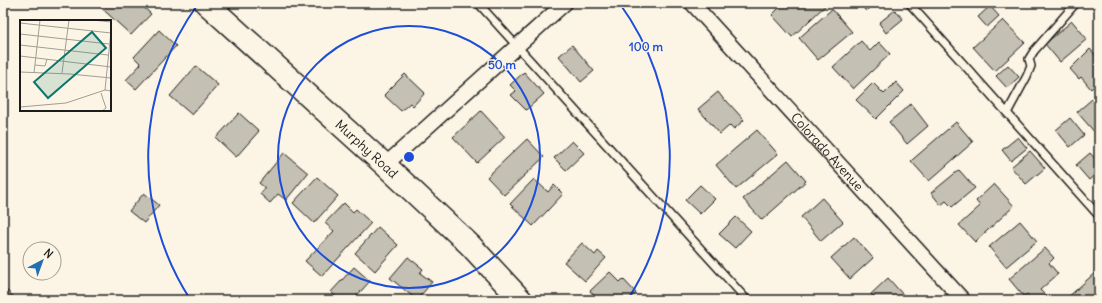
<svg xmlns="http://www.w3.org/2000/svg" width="1102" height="303" viewBox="0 0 1102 303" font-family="Delius,sans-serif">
<rect width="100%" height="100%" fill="#fcf5e5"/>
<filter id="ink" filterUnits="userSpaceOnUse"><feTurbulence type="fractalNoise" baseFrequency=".025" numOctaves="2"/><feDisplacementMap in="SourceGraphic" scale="8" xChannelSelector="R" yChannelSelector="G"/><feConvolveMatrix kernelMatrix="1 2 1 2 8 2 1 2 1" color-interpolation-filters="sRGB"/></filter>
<g filter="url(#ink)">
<path fill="#c4c0b3" stroke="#1c1c1c" d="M96 3H139L151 14 131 35Z
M784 3H828L792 37 772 15Z
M858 3H874L866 11Z
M990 6 999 16 987 27 978 17Z
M832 9 852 32 818 60 799 38Z
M895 10 903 19 886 33 879 23Z
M1003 20 1025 43 995 71 973 47Z
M1072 21 1087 39 1060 62 1045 44Z
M159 30 176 46 136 89 126 80 141 64 134 57Z
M861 41 870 51 879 42 890 54 853 89 833 67Z
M572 45 594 71 581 82 559 56Z
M1090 49 1099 59V82L1091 89 1081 77 1079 79 1070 69Z
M1008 65 1019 77 1007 88 996 76Z
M196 66 218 85 192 115 170 96Z
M524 72 544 94 526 110 511 95 516 91 510 85Z
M405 74 425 93 413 106 410 103 401 111 384 95Z
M896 82 904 91 876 119 856 100 873 83 884 94Z
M718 92 725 101 726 100 744 120 734 129 730 125 720 134 698 109Z
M1099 93V133L1097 135 1077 112Z
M911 104 928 126 907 144 889 122Z
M481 111 505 137 477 163 453 137Z
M239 113 259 131 236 157 216 138Z
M1070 118 1084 135 1070 147 1056 130Z
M956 122 973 142 929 181 911 161Z
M757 130 778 154 736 189 716 165Z
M1018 137 1027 148 1011 161 1002 150Z
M527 139 544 157 504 195 487 177Z
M572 141 584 153 566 170 554 158Z
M1030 151 1045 168 1026 184 1011 167Z
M284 153 308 173 286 200 278 194 270 203 260 194 265 188 259 183Z
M1090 153 1099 163V171L1089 180 1076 165Z
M788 160 806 181 762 220 743 199Z
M959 170 975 188 952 207 946 201 941 205 931 193Z
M317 177 338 196 314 223 293 203Z
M534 179 548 192 554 185 563 194 533 226 510 204Z
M994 184 1014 206 975 242 959 225 980 206 976 201Z
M700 185 715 199 700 214 685 200Z
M144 193 159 205 144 223 129 211Z
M822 198 843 222 821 241 801 217Z
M344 203 353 212 356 209 371 223 322 276 305 261 334 231 325 223Z
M736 217 751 231 735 248 719 234Z
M1020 221 1037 241 1006 267 989 247Z
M378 227 398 245 375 271 355 253Z
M854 237 873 258 850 279 831 258Z
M582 243 595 255 598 251 606 258 585 281 564 262Z
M1045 248 1054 258 1049 263 1058 274 1040 290 1046 296 1041 300H1033L1027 294 1024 297 1009 279Z
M408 257 423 269 420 273 432 282 417 300 390 278Z
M354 267 370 281 353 300H340L331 292Z
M1098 270 1099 300H1065Z
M610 272 620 282 623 279 636 293 628 300H598L590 291Z
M888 278 905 297 902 300H876L871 294Z
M3 287 16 299 15 300H3Z"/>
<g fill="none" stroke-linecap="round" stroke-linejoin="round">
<defs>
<path id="service" d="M478 3 747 300
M909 3 1099 216
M1007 113 1027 76 1031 66 1029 59 1034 51 1076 3"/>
<g id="minor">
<path id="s1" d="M692 3 963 300"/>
<path d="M385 165 565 3"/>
</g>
<g id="primary">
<path id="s2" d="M206 3 385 165 470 245 521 300"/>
</g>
</defs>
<use href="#service" stroke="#1c1c1c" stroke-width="10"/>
<use href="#minor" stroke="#1c1c1c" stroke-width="17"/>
<use href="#primary" stroke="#1c1c1c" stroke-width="25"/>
<use href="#service" stroke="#fcf5e5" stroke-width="7"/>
<use href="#minor" stroke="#fcf5e5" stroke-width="14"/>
<use href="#primary" stroke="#fcf5e5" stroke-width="22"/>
</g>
</g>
<g fill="none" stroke="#1d4ed8" stroke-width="2">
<circle cx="409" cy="157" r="131"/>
<path d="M190 299A261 261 0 0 1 198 4M620 4A261 261 0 0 1 628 299"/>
</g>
<g text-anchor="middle" stroke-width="3" stroke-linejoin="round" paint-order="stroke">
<g font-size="13" fill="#1c1c1c" stroke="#fcf5e5">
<text dy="5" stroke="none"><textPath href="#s2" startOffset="217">Murphy Road</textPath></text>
<text dy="5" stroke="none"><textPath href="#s1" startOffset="201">Colorado Avenue</textPath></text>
</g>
</g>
<g transform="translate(20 20)">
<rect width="91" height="91" fill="#fcf5e5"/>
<path fill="none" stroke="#a29e95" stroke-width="1" d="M72 0 91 2M0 3 91 13M0 14 89 24M0 25 88 35M0 36 91 47M15 45 25 46 27 39M0 52 50 54 91 58M14 53 20 0M42 53 49 0M85 70 91 71V81M81 73 86 88 82 91M0 87 46 83 85 70 91 11"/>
<path fill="#0f766e" fill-opacity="0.15" stroke="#0f766e" stroke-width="2" d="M72 12 86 28 28 78 14 62Z"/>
<rect width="91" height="91" fill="none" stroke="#1c1c1c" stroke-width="2"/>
</g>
<circle cx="409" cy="157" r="6" fill="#1d4ed8" stroke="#fcf5e5" stroke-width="2"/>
<g font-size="12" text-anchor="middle" font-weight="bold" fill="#1d4ed8" stroke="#fcf5e5" stroke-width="3" stroke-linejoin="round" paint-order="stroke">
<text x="646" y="51">100 m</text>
<text x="502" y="69">50 m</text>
</g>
<rect width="1102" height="303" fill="none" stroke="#fcf5e5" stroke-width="16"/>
<rect x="8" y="8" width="1086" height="287" fill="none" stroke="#1c1c1c" stroke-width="1.5" filter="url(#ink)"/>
<g transform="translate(42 261) rotate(41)"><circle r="19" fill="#fcf5e5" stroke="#a29e95"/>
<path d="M0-3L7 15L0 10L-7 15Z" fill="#1f6fb2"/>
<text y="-6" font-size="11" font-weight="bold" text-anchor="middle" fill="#1c1c1c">N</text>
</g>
</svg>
